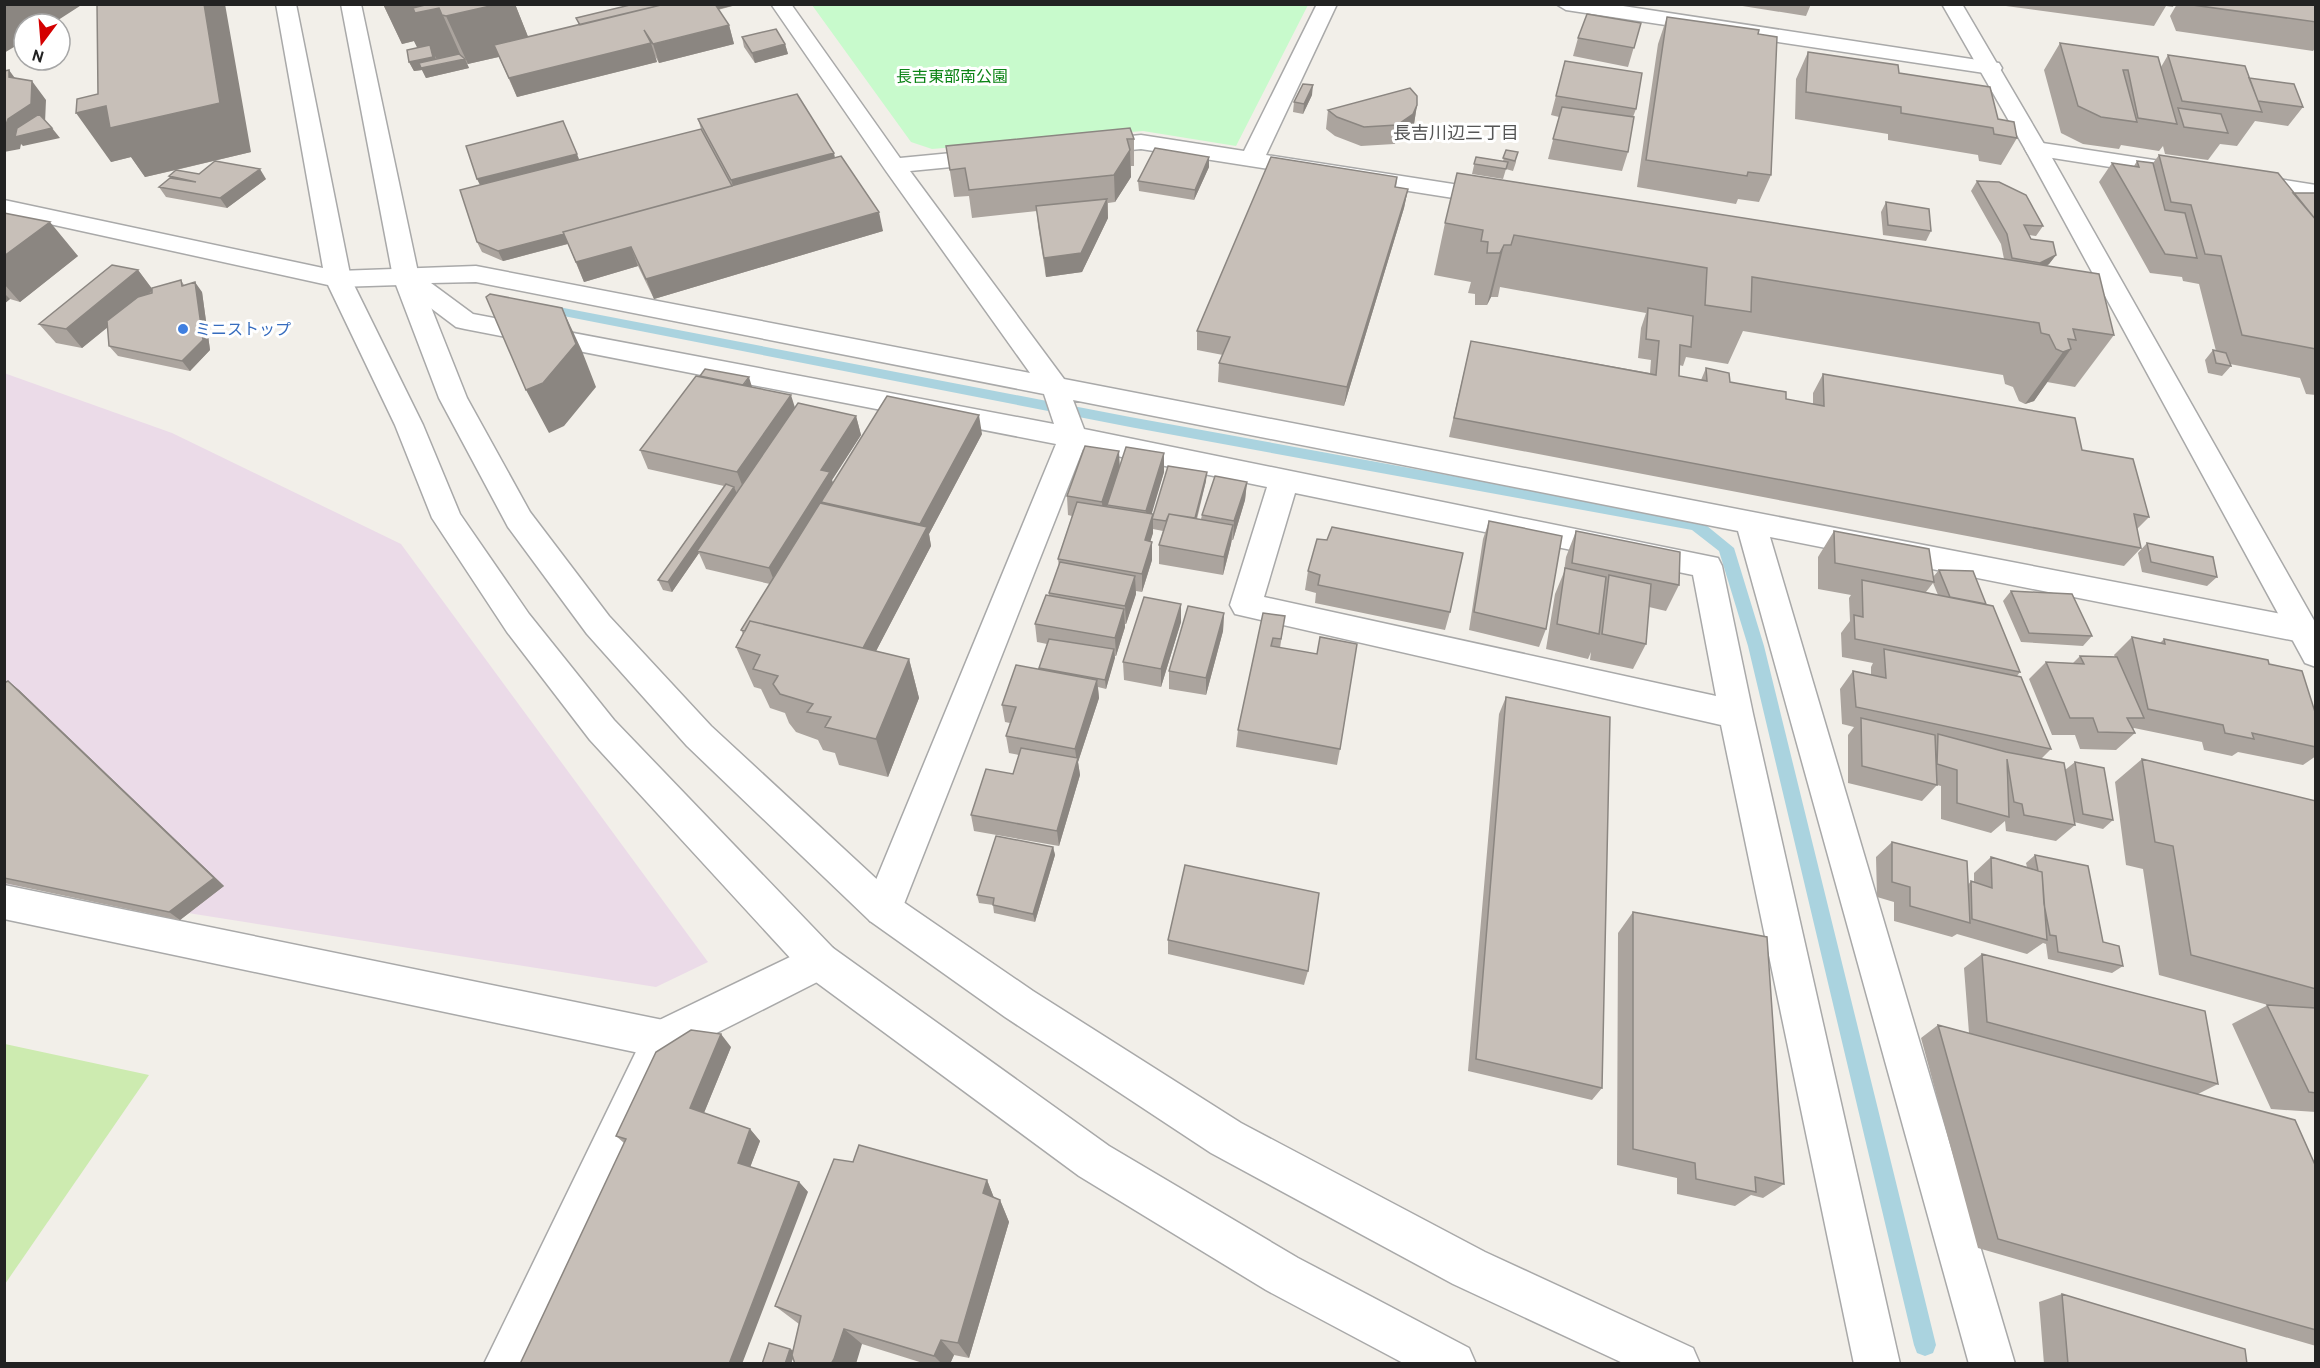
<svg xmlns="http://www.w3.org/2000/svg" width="2320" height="1368" viewBox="0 0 2320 1368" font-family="Overpass,'Noto Sans JP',sans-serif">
<rect width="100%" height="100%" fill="#f2efe9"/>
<path fill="#ebdbe8" d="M4 373 172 433 401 544 708 962 656 987 5 884Z"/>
<path fill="#cdebb0" d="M5 1044 149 1075 5 1284 4 1044Z"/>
<path fill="#c8facc" d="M812 5H1308L1236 146 1143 131 932 149 911 142Z"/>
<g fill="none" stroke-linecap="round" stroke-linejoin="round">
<path fill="#aad3df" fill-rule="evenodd" d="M543 304 1130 417 1701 521 1734 548 1764 646 1936 1345 1933 1353 1925 1356 1917 1353 1914 1345 1748 646 1719 551 1692 530 1130 427 538 311 537 308Z"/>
<defs>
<path id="service" d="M4 885 663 1020 677 1025 683 1039 677 1053 663 1058 4 919Z"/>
<path id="minor" d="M771 4H791L900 158 993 149 1001 151 1005 156 1001 161 993 163 910 171 1064 379 2312 620 2316 632 2312 638 2301 642 1770 537 2015 1364H1969L1738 531 1073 400 1084 429 1718 558 1722 566 1753 714 1900 1364H1854L1721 725 1235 614 1230 605 1267 487 1083 449 902 909 896 921 883 926 870 921 864 909 1056 444 465 329 456 327 400 285 338 287 329 285 325 279 329 273 338 271 476 266 1030 373 886 171ZM476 282 1044 394 1054 424 473 314 431 283ZM1295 493 1693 575 1716 696 1264 597Z
M1317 4H1337L1266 155 1498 191 1506 193 1510 198 1506 203 1498 205 1141 149 1089 154 1081 152 1078 147 1081 142 1089 140 1141 135 1244 151Z
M1556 4H1610L1991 62 1999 63 2002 68 1999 73 1991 74 1566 10Z
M2036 142 2180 164 2188 166 2192 171 2188 176 2180 178 2028 154 2025 149 2028 144Z
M2246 174 2316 185V199L2238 186 2234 181 2238 176Z
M819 943 833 948 838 961 833 974 677 1053 531 1364H484L649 1025Z"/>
<path id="tertiary" d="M276 4H296L351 279 423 425 460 514 529 614 614 720 833 948 1109 1146 1298 1258 1469 1348 1476 1364H1405L1266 1290 1079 1176 805 974 590 740 507 632 432 518 395 425 328 285 4 214V200L323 268Z
M341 4H361L419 277 467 398 530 512 609 616 711 726 896 897 1033 991 1241 1123 1485 1252 1693 1348 1700 1364H1625L1453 1284 1211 1153 1005 1017 870 921 687 746 587 634 508 527 439 398 393 277Z
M1942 4H1962L2047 149 2316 624V667L2305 663 2025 149Z"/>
</defs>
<use href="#service" stroke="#a9a9a9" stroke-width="3"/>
<use href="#minor" stroke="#a9a9a9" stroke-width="3"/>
<use href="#tertiary" stroke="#a9a9a9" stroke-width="3"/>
<use href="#service" fill="#fff" fill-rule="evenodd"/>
<use href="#minor" fill="#fff" fill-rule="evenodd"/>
<use href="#tertiary" fill="#fff" fill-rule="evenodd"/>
</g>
<path fill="#aba49e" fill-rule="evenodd" d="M383 4H515L528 37 579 25 576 18 634 4H740L718 10 729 25 734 44 659 63 655 56 657 62 517 97 499 57 467 64 469 68 426 78 422 70 414 71 409 62 424 47H417L414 41 402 44Z
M1730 4H1811L1806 16Z
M1991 4H2174L2173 7 2166 6 2154 26Z
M2177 4H2316V47L2313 51 2176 31 2170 16Z
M1667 17 1758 34 1771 175 1759 202 1738 199 1736 204 1637 187 1658 44Z
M1641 23 1628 67 1573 56 1578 38Z
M742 37 785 44 788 54 755 63 744 47Z
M2060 43 2161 67 2168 55 2249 78 2303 107 2288 126 2255 121 2237 146 2220 144 2208 160 2165 154 2163 146 2159 151 2121 145 2119 149 2083 144 2061 133 2044 70Z
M1808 52 1899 73 1998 119 2017 138 2001 165 1979 161 1978 155 1888 140V134L1795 119 1796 79Z
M1565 61 1636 109 1633 117 1628 152 1622 171 1548 159 1559 117 1551 115Z
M98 94 251 152 176 170 199 174 266 179 227 208 166 197 159 187 170 178 169 176 176 170 145 177 131 157 111 162Z
M1312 95 1303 114 1293 112 1294 102Z
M1417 105 1414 124 1410 133 1394 144 1361 146 1335 136 1326 129 1328 110Z
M698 119 835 158 883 231 654 299 638 266 584 282 568 244 503 261 482 252 477 242 701 129Z
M1134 139V166H1131V177L1115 202 1108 203V218L1082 272 1046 277 1038 226 1037 211 972 218 969 196 954 197 946 146Z
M1506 150 1516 162 1513 171 1506 169 1503 179 1472 174 1476 157 1503 161Z
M2159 155 2293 193H2316V395L2306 394 2300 378 2230 364 2231 366 2222 376 2208 373 2205 360 2213 350 2216 351 2199 284 2183 281 2182 277 2150 273 2099 182 2112 163 2134 166 2137 161 2153 163Z
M1209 157V167L1194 200 1139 191 1138 181Z
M1397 177 1396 187 1408 189 1404 208 1344 406 1218 382 1219 363 1223 355 1197 350V331Z
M1977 181 2043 226 2036 236 2029 235 2031 239 2056 255 2049 264 2047 266 2114 335 2075 387 2047 382 2034 401 2025 404 2019 401 2013 387 2005 384 2003 375 1743 331 1728 364 1686 357 1683 366 1679 365V376L1701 380 1706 368 1730 382 1786 399 1813 404V393L1823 374 2082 450 2149 517 2137 529 2141 548 2124 566 1449 437 1471 341 1650 373 1651 360 1638 358 1641 328 1646 313 1500 287 1498 297H1491L1487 305H1475V294L1468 293 1471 282 1434 275 1445 223 2004 259 2001 244 1971 191Z
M1886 202 1931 231 1926 241 1883 235 1881 212Z
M4 213 78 256 20 302 10 299 4 304Z
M138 270 152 289 181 280 184 285 202 292 210 350 190 371 118 356 109 346 108 327 82 348 56 343 39 324Z
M752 387 795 408 856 416 861 435 832 480 833 483 982 434 929 534 931 546 876 651 909 659 919 698 888 777 839 765 835 753 823 750 818 740 796 732 789 723 785 713 770 708 761 689 754 687 736 647 743 634 741 630 770 584 706 569 699 553 672 592 663 590 658 580 724 486 648 469 640 450Z
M1120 466 1164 472 1151 514 1153 517 1206 481 1197 519H1201L1202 515 1247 482 1245 500 1233 540H1232L1223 575 1159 564V545L1163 531 1153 529V533L1150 541 1152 560 1142 592 1136 591V594L1126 624H1125V627L1116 656H1115L1106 689 1098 687 1099 698 1078 762 1080 775 1059 846 974 831 971 815 1013 774 1019 755 1009 753 1006 736 1010 723 1005 722 1002 705 1040 670 1047 644 1037 642 1035 624 1049 596V593L1059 567 1058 559 1072 516 1068 515 1067 496Z
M1489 521 1546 629 1539 647 1469 630 1483 539Z
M1576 531 1679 585 1666 611 1649 607 1646 644 1633 669 1590 660 1591 652 1588 659 1546 649 1555 594 1564 572 1566 557Z
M1834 531 1933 577 1939 570 1986 604 2020 672 2017 676 2051 749 2041 759 2069 791 2065 770 2075 762 2113 820 2103 829 2074 822 2075 825 2056 841 2006 831 2005 821 1991 833 1941 819V786L1937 785 1922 801 1848 783V735L1854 727 1842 724 1840 689 1853 671 1871 675V667L1873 663 1842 657 1841 633 1850 621 1849 598 1851 595 1818 589V557ZM1933 583 1938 595 1926 592Z
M2147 543 2217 577 2207 586 2142 572 2138 553Z
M1308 571 1450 612 1445 630 1315 603 1316 593 1305 590Z
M2011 591 2092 636 2083 646 2021 642 2003 601Z
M1181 604V622L1161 687 1124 680 1123 662Z
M1224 613 1223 631 1206 695 1169 689V671Z
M1263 613 1285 616 1280 648 1340 749 1337 765 1236 747 1238 730Z
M2132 637 2160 643 2164 639 2269 664 2316 715V756L2303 765 2238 752 2232 756 2204 750 2202 742 2134 728 2133 729 2135 733 2116 750 2080 749 2075 735H2052L2029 679 2046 662 2073 663 2080 656 2115 657 2114 655Z
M8 681 19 690 224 886 180 920 4 883V683Z
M1506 697 1602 1088 1592 1100 1468 1071 1499 714Z
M2142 759 2316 801V1112L2271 1109 2232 1024 2268 1005 2159 975 2143 869 2126 865 2115 782Z
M1892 842 1968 885 1971 881 1974 882V873L1991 857 2027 867 2026 863 2035 855 2103 942 2123 966 2112 973 2048 959 2046 944 2043 943 2027 954 1957 934 1952 937 1894 921V902L1877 897 1876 857Z
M1053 847 1055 855 1035 922 994 913 993 905 979 903 977 895Z
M1633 912 1784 1184 1763 1198 1751 1195 1735 1206 1677 1194V1178L1617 1165 1618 933Z
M1168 940 1308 971 1304 985 1168 954Z
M1982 954 2218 1084 2198 1094 2316 1167V1346L1978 1248 1921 1038 1938 1025 1969 1033 1964 968Z
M731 1047 704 1113 750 1129 760 1141 750 1167 799 1182 808 1192 624 1143 616 1136Z
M987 1180 994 1198 1000 1200 1009 1222 969 1358 954 1355 950 1364H926L862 1344 793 1358 791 1364 790 1349 793 1350 799 1324 775 1306Z
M2062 1294 2247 1364H2044L2039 1302Z"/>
<path fill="#8b8681" d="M6 4H83L52 24H24V41L4 53V5Z
M204 4H225L251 152 145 177 131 157 111 162 76 113Z
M383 4H438L461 56 438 61 435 56 437 65 465 59 469 68 426 78 422 70 414 71 409 62 430 46 417 47 414 41 402 44Z
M499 4H515L533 49 468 64 446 16Z
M697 4H740L586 41Z
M729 25 734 44 659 63 653 44Z
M651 43 657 62 517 97 509 78Z
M785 44 788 54 755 63 752 53Z
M9 70 23 89 9 77Z
M32 81 46 100 45 123 52 128 60 138 23 146 21 144 20 149 4 152V130L8 119Z
M1313 85 1312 95 1303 114 1304 104Z
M1417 105 1414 124 1410 133 1394 144 1397 125Z
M1130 150 1131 177 1115 202 1114 175Z
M834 153 838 172 503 261 498 251 734 189 731 180Z
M577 154 581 164 482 189 477 179Z
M1209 157V167L1194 200 1195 190Z
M260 169 266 179 227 208 220 198Z
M1408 189 1404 208 1344 406 1347 387Z
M1107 199 1108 218 1082 272 1046 277 1044 258Z
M879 212 883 231 654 299 646 279Z
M50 222 78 256 20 302 4 284V256Z
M1504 245 1491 297 1487 305 1500 253Z
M631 247 638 266 584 282 576 262Z
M2056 255 2049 264 2034 273 2040 263Z
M138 270 153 290 82 348 66 329Z
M195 282 202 292 210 350 190 371 182 361Z
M4 293 10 299 4 304Z
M562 308 582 351 596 387 564 426 549 433 526 390Z
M2071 349 2034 401 2025 404 2063 352Z
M749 377 752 387 739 392Z
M791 395 797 414 744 490 737 472Z
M979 415 982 434 929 534 931 546 863 676 857 659 923 536 920 524Z
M856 416 861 435 832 480 835 490 821 502 824 509 776 586 769 568 821 470Z
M1119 451 1120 470 1107 505V508L1103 520 1102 502Z
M1164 453V472L1147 530 1146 511Z
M1207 472 1206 481 1192 535 1193 526Z
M1247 482 1245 500 1233 540 1234 521Z
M734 487 738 496 697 551 699 553 672 592 668 582Z
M1153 514V533L1145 559V540Z
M1233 525 1231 544 1223 575 1224 557Z
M1152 542V560L1142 592V574Z
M1135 576 1136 594 1126 624 1125 606Z
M1181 604V622L1161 687V669Z
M1124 609 1125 627 1116 656 1115 638Z
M1224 613 1223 631 1206 695V678Z
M1114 649 1115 658 1106 689 1105 680Z
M909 659 919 698 888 777 876 739Z
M1097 680 1099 698 1078 762 1080 775 1059 846 1057 831 1077 763 1075 749Z
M8 681 19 690 224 886 180 920 169 912Z
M1053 847 1055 855 1035 922 1033 914Z
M721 1034 731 1047 701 1120 690 1108Z
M750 1129 760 1141 748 1173 738 1163Z
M987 1180 996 1203 983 1193Z
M799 1182 808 1192 742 1364H729Z
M1000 1200 1009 1222 969 1358 958 1343Z
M844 1329 862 1344 856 1364H831Z
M941 1340 954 1355 950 1364H942L934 1356Z
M790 1349 795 1352 791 1364H785Z"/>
<path fill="#c7bfb8" stroke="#8b8681" stroke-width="1.5" d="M97 4H204L220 103 110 128 106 106 76 113 77 99 98 94Z
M429 4H499L446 16 442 15 439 8 415 13 413 8Z
M634 4H665L580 25 576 18Z
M665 4H715L729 25 653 44 644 30 651 43 509 78 494 45Z
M2193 4H2316V22L2193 5Z
M1587 14 1641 23 1634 48 1578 38Z
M1667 17 1759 30 1758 34 1777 37 1771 175 1748 172 1747 176 1646 160Z
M776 29 785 44 752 53 742 37Z
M2060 43 2158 57 2177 124 2138 118 2128 70H2123L2137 122 2101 117 2078 106Z
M430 45 433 57 409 62 407 50Z
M1808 52 1898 65 1899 73 1990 87 1998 119 2014 122 2017 138 1994 134 1993 128 1901 113V107L1806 92Z
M459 54 465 59 421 68 419 63Z
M2168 55 2245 66 2262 112 2182 101Z
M1565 61 1642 73 1636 109 1556 96Z
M9 70V77L32 81 31 104 8 119 4 130V71Z
M2249 78 2294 84 2303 107 2258 101Z
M1303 84 1313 85 1304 104 1294 102Z
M1410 88 1417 96V105L1413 114 1397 125 1364 127 1337 117 1328 110Z
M797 94 834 153 731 180 698 119Z
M1562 107 1634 117 1628 152 1553 139Z
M2178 108 2221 114 2228 133 2184 127Z
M39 114 52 128 15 137 17 128Z
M563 121 577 154 477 179 466 146Z
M1130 128 1134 139H1127L1130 150 1114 175 969 190 965 168 950 170 946 146Z
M701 129 732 186 563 232 564 234 498 251 477 242 460 190Z
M1155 148 1209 157 1195 190 1138 181Z
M1506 150 1518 152 1515 161 1503 158Z
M2159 155 2278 173 2316 220V349L2242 335 2221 256 2205 254 2191 205 2171 202Z
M841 156 879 212 646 279 631 247 576 262 563 232Z
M1271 157 1397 177 1395 187 1408 189 1347 387 1219 363 1230 337 1197 331Z
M1476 157 1508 162 1506 169 1474 164Z
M215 161 260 169 220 198 159 187 170 178 196 182 169 176 176 170 199 174Z
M2137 161 2153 163 2165 210 2185 213 2197 258 2165 254 2112 163 2139 167Z
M1457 173 2099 274 2114 335 2073 329 2076 340 2068 339 2071 349 2063 352 2056 349 2049 335 2041 333 2039 323 1752 277 1751 312 1705 305 1707 268 1514 235 1511 245H1504L1500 253H1487L1488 242 1481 241 1483 230 1445 223Z
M1977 181 1999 182 2026 195 2043 226 2024 225 2031 239 2053 242 2056 255 2040 263 2012 258 2007 234Z
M2293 193H2316V220Z
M1107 199 1081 253 1044 258 1036 206Z
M1886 202 1929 209 1931 231 1888 225Z
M4 213 50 222 4 256Z
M112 265 138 270 66 329 39 324Z
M181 280 182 286 195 282 203 340 182 361 109 346 107 321 138 297 152 293V288Z
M490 294 562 308 576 344 543 383 526 390 486 297Z
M1648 308 1693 316 1691 347 1680 345 1679 376 1707 381 1706 368 1729 373 1730 382 1786 392V399L1824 406 1823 374 2075 418 2082 450 2133 459 2149 517 2134 514 2141 548 1454 418 1471 341 1656 375 1659 341 1646 339Z
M2213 350 2226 353 2231 366 2216 363Z
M705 369 749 377 743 385 700 376Z
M696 376 791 395 737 472 640 450Z
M887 396 979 415 920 524 821 502Z
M798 403 856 416 821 470 830 472 769 568 697 551Z
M1085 446 1119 451 1102 502 1067 496Z
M1126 447 1164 453 1146 511 1107 505Z
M1168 466 1207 472 1195 518 1169 514 1166 521 1152 519Z
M1215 476 1247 482 1234 521 1202 515Z
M726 484 734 487 668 582 658 580Z
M1077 502 1153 514 1145 540 1152 542 1142 574 1058 559Z
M820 503 927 527 863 648 750 621 745 631 741 630Z
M1169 514 1233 525 1224 557 1159 545Z
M1489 521 1562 536 1546 629 1474 612Z
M1332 527 1463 553 1450 612 1318 585 1320 575 1308 571 1317 539 1327 540Z
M1576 531 1680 552 1679 585 1572 563Z
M1834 531 1929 549 1934 582 1835 563Z
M2147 543 2213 557 2217 577 2151 562Z
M1060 562 1135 576 1125 606 1049 593Z
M1565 568 1606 577 1599 634 1557 624Z
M1939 570 1973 571 1986 604 1950 597Z
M1609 575 1651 584 1646 644 1602 634Z
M1862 580 1993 606 2020 672 1855 639 1854 615 1863 617Z
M2011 591 2072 594 2092 636 2029 633Z
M1046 595 1124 609 1115 638 1035 624Z
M1144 597 1181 604 1161 669 1123 662Z
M1188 606 1224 613 1206 678 1169 671Z
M1263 613 1285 616 1281 639 1273 638 1271 646 1317 654 1320 637 1357 644 1340 749 1238 730Z
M750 621 909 659 876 739 825 727 831 717 807 712 813 704 780 694 773 684 778 676 753 669 760 655 736 647Z
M2132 637 2165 644 2164 639 2268 660 2269 664 2302 671 2316 715V747L2252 733 2254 739 2225 733 2223 725 2148 709Z
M1049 639 1114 649 1105 680 1039 668Z
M1884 649 2021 677 2051 749 1856 707 1853 671 1886 678Z
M2080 656 2117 657 2144 718H2127L2135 733 2098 732 2093 718H2070L2046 662 2084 664Z
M1016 665 1097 680 1075 749 1006 736 1016 707 1002 705Z
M8 681 214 878 169 912 4 878V683Z
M1506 697 1610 717 1602 1088 1476 1059Z
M1861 718 1935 735 1937 785 1862 766Z
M1938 734 2006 752 2064 763 2075 825 2024 815 2022 804 2014 802 2007 759 2009 817 1957 803V770L1937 764Z
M1021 748 1078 758 1057 831 971 815 986 769 1013 774Z
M2142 759 2316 801V989L2191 955 2173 846 2155 842Z
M2075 762 2104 768 2113 820 2083 814Z
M996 836 1053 847 1033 914 993 905 994 898 977 895Z
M1892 842 1967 861 1970 923 1910 906V887L1892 882Z
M2035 855 2088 866 2103 942 2119 946 2123 966 2058 952 2056 936 2050 935 2044 904 2042 872 2038 871Z
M1991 857 2042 872 2047 940 1972 919 1971 881 1992 888Z
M1185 865 1319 893 1308 971 1168 940Z
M1633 912 1767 937 1784 1184 1755 1177 1756 1192 1696 1179 1695 1163 1633 1149Z
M1982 954 2205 1011 2218 1084 1987 1022Z
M2267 1005 2316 1008V1093L2309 1092Z
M1938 1025 2295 1120 2316 1167V1330L1998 1239Z
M691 1030 721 1034 690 1108 750 1129 738 1163 799 1182 729 1364H520L626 1139 616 1136 656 1052Z
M859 1145 987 1180 983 1193 1000 1200 958 1343 941 1340 934 1356 844 1329 834 1359 831 1364H795L792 1355 801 1316 775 1306 834 1159 853 1162Z
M2062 1294 2245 1349 2247 1364H2068Z
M769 1343 790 1349 785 1364H762Z"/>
<circle fill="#3f7fe0" stroke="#fff" stroke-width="2" cx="183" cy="329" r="6"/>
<g text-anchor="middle" stroke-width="6" stroke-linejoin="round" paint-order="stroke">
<g font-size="16" fill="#0c8416" stroke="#fff">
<text x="952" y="82">長吉東部南公園</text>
</g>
<g font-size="16" fill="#366cbe" stroke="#fff" text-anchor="start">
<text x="195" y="335">ミニストップ</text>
</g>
<g font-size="18" fill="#555" stroke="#fff">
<text x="1456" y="139">長吉川辺三丁目</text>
</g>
</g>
<rect width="2320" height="1368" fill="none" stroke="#222222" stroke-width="12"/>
<g transform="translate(42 42) rotate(196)"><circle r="28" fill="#ffffff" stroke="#a7a7a7" stroke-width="1.5"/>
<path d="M0-4.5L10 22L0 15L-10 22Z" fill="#d40000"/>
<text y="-9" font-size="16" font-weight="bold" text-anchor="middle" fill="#222222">N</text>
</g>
</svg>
